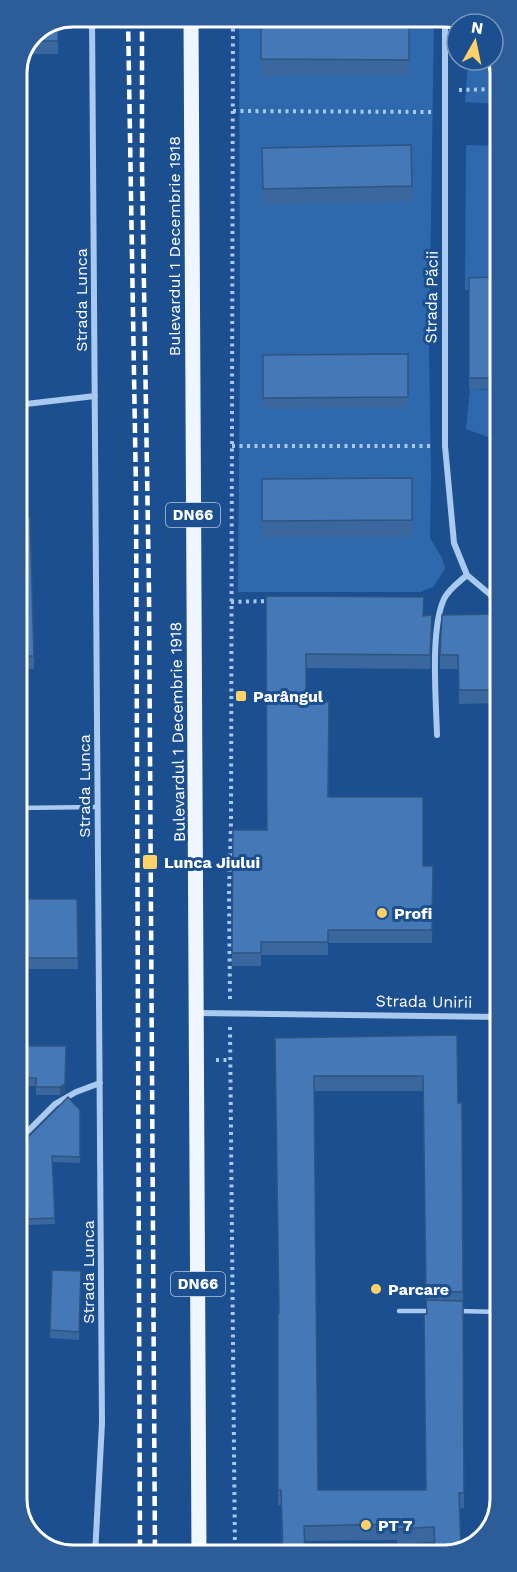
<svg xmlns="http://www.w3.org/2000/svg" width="517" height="1572" viewBox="0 0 517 1572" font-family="'Work Sans',sans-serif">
<rect width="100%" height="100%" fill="#1b4f8f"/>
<path fill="#2e69ad" d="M239 17H434L429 351 431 473 430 538 442 558 445 569 433 587 420 592H238L240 336Z
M493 52 499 59V104L465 102 468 60H493Z
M466 145 499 146V198L492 288 465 290Z
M470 389 499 390V441L466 429Z"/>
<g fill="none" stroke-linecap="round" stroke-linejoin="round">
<path stroke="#a9c9ee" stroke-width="4" stroke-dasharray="3 4.5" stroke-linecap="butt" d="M459 90 499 89
M233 111 431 112
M232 446H430
M231 602 269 601
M230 999 229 891 231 823 233 17
M230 1027 235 1555
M216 1060H230"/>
<path stroke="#a9c9ee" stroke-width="4.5" d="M17 808 98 807
M399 1311H431
M458 1311 500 1312"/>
<path stroke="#a9c9ee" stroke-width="6" d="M92 17 102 1423 95 1555
M445 17V446L454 543 467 575
M17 405 95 396
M437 735C436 699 430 629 444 599 448 590 459 582 467 575L499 602
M198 1013 500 1017
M18 1141 55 1104 76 1092 100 1083"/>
<path stroke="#a9c9ee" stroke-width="10" d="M500 1008V1499"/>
<path stroke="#f0f6ff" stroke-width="15" d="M191 17 199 1555"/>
<path stroke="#fff" stroke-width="4.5" stroke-dasharray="10 4.5" stroke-linecap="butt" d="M128 17 136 492 140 1555
M142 17V166L149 592 155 1555"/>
</g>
<path fill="#3a679d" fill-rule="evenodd" d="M261 20H409V76H261Z
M58 23V54H24L33 33Z
M17 87H25V296H17Z
M411 145 412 202 263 205 262 148Z
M499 187V389H469V278L492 277Z
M408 354V408L263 409V355Z
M412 478V537L262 538V479Z
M17 518 34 656V669L17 670Z
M266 596 423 616 432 629 430 669 306 668V702L329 797 423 866H433L432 943H328V955H261V966H232L233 830H267Z
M499 614V703L459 704 458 669H440V655Z
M26 899H77L78 969H26Z
M457 1035 458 1103H462L464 1508 460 1509 461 1551 458 1554H435L434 1542 397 1544V1540L304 1541 305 1554H282L281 1505H278V1313H279L275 1038ZM314 1091H423L426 1307V1490H318Z
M21 1046H66L65 1092 60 1095H36V1086H21Z
M80 1110V1163L52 1162 55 1224 28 1225 25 1162 18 1163V1147Z
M52 1270 81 1271 79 1340 50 1338Z"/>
<path fill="#305480" d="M65 1084V1092L60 1095V1087Z"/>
<path fill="#4478b7" stroke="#305480" stroke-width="1.5" d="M261 20H409V60L261 59Z
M58 23V41H30L33 33Z
M17 87H25V282H17Z
M411 145 412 186 263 189 262 148Z
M492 187H499V378H469V278L492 277Z
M408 354V397L263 398V355Z
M412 478V520L262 521V479Z
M30 517 34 656H17V518Z
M266 596 424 597 423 616 432 615 430 655 306 654V702H329L328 797H423V866H433L432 930H328V942H261V953H232L233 830H267Z
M499 614V690H459L458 655H440L442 615Z
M26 899H77L78 958H26Z
M457 1035 458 1103H462L463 1292 426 1291 423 1076H314L318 1490H426L424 1314H427L426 1300 463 1301 464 1493H459L461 1547 435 1548 434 1527 397 1529V1524L304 1526 305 1554H283L281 1490H278V1313H279L275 1038Z
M21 1046H66L65 1084 60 1087H36V1078H21Z
M68 1097 80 1110V1157L52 1156 55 1218 28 1219 25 1156 18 1157V1147Z
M52 1270 81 1271 79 1332 50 1330Z"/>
<g fill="#ffd166" stroke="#1b4f8f" stroke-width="2">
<rect x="235" y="690" width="12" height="12" rx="3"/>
<rect x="142" y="854" width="16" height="16" rx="3"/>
<circle cx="382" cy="913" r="6"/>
<circle cx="376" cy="1289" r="6"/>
<circle cx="366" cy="1525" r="6"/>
</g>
<g text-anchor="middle" stroke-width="6" stroke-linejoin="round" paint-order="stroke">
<g fill="#1b4f8f" stroke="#bbcadd" stroke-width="1.5">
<rect x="166" y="503" width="54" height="24" rx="4.5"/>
<rect x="171" y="1272" width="54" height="24" rx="4.5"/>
</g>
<g font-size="15" font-weight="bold" fill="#fff">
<text x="193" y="520">DN66</text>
<text x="198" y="1289">DN66</text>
</g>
<g font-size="16" fill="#fff" stroke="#1b4f8f">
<text transform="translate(174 246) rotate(-90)" y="6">Bulevardul 1 Decembrie 1918</text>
<text transform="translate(431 297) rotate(-89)" y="6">Strada Păcii</text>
<text transform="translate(81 300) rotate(-90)" y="6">Strada Lunca</text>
<text transform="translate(177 732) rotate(-91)" y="6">Bulevardul 1 Decembrie 1918</text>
<text transform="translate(84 786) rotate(-90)" y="6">Strada Lunca</text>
<text transform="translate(424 1001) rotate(1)" y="6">Strada Unirii</text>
<text transform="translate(88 1272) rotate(-90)" y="6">Strada Lunca</text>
</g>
<g font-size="16" font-weight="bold" fill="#fff" stroke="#1b4f8f" text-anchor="start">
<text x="253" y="702">Parângul</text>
<text x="164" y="868">Lunca Jiului</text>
<text x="394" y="919">Profi</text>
<text x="388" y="1295">Parcare</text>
<text x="378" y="1531">PT 7</text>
</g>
</g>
<path d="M0 0H517V1572H0ZM73 27H444A46 46 0 0 1 490 73V1499A46 46 0 0 1 444 1545H73A46 46 0 0 1 27 1499V73A46 46 0 0 1 73 27Z" fill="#2d5d98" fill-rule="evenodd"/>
<path fill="none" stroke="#fff" stroke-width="3" d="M73 27H444A46 46 0 0 1 490 73V1499A46 46 0 0 1 444 1545H73A46 46 0 0 1 27 1499V73A46 46 0 0 1 73 27Z"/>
<g transform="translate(475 42) rotate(9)"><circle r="28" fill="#1b4f8f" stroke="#7695bc" stroke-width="1.5"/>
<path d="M0-4.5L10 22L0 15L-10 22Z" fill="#ffd166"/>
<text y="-9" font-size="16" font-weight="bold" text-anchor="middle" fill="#ffffff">N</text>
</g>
</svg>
